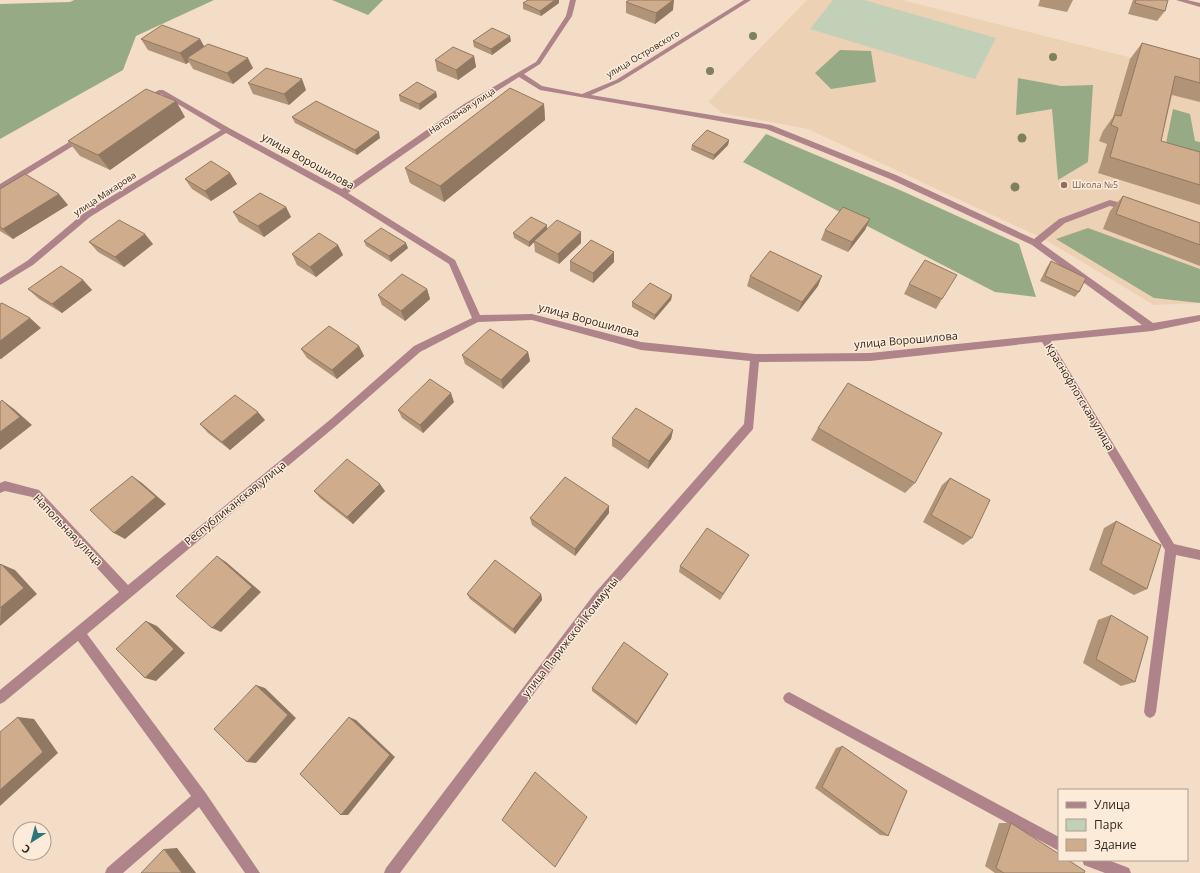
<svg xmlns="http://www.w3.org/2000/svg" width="1200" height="873" viewBox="0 0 1200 873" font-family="'Open Sans',sans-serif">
<rect width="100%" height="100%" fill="#f3ddc7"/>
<path fill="#edd1b5" d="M807 0H902L1200 75V303L1154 305 1046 240 808 129 722 113 708 102Z"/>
<path fill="#c2d0b7" d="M833 0H864L996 38 975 79 810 29Z"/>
<path fill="#96ab85" d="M74 0H214L136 36 123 70 0 139V4L70 2Z
M332 0H383L368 15Z
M840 50 871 51 876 82 831 89 815 73Z
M1018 78 1061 86 1093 85 1088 162 1058 180 1052 109 1016 115Z
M1173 109 1190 114 1195 141 1200 142V163L1164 153Z
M766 134 902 191 1019 244 1036 297 995 292 743 162Z
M1088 228 1200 269V303L1154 298 1056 239Z"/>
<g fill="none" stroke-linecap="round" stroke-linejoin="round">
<path fill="#ae838a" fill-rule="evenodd" d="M570 0H576L572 16 540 64 524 74 542 86 582 94 616 80 744 0H751L620 82 591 95 771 125 896 175 1034 239 1059 219 1107 201 1110 200 1132 206V210L1129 211 1110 206 1065 223 1041 243 1153 323 1200 315V321L1152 331 1051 341 1174 544 1200 550V560L1176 555 1156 712 1154 716 1150 718 1146 716 1144 712 1165 550 1042 342 870 361 759 362 753 429 603 601 400 873H384L386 868 595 593 744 424 750 361 641 350 532 320 478 322 420 352 337 425 87 634 205 792 260 873H245L199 807 123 873H105L107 868 191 796 78 641 4 702 0 704V690L119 592 32 497 5 491 0 493V483L5 481 39 490 128 585 331 419 414 346 472 318 449 264 339 195 226 133 90 217 33 265 0 285V278L27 261 84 213 221 130 161 94 148 102H144V98L159 90H163L229 128 342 189 464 104 536 62 566 16ZM519 77 540 90 766 129 890 179 1032 245 1142 325 870 353 755 354 641 342 532 314 480 315 455 260 348 193 470 108Z
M1176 0H1187L1200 3V7Z
M79 136H82L86 138 0 191V184Z
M789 692 1059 837V851L785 702 783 698 785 694Z
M1082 860H1108L1129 868 1131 873H1105L1084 865Z"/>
</g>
<g fill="#7e805e">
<circle cx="753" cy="36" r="4"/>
<circle cx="1053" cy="57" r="4"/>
<circle cx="710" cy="71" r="4"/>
<circle cx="1022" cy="138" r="4.5"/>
<circle cx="1015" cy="187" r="4.5"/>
</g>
<path fill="#b19478" d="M528 0H559V3L541 16 523 9V3Z
M1040 0H1073L1067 12 1038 6Z
M1133 0H1168L1165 11 1157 21 1128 14Z
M626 2 673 10 655 24 626 13Z
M141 39H200L204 46 253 68 233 84 193 69 189 62 186 64 148 50Z
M473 41H511L492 55 474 47Z
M1142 43 1200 59V102L1172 95 1161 141 1200 152V205L1098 173 1107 144 1099 141 1103 131 1113 117 1130 59Z
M474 56 476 67 458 80 437 71 435 60Z
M248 83 306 90 289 105 253 94Z
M436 92 437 97 420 110 400 101 399 95Z
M544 104 545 120 444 202 410 183 405 168Z
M185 117 110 170 80 156 68 141Z
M292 117 380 138 357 155 295 123Z
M729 140 728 145 713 160 691 150 692 145Z
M230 173 237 184 211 201 192 189 185 179Z
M0 189 68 205 13 239 0 231Z
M1123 196 1200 223V266L1103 229 1110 211Z
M286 207 291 217 264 237 239 222 233 212Z
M870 219 865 230 848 252 821 240 825 230Z
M547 225V230L581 243 559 264 535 252 534 242 529 247 514 238 513 233Z
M364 241 408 248 391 262 366 246Z
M89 242 153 244 124 267 98 252Z
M338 245 343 255 316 277 297 265 292 254Z
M570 261 614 262 593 283 570 271Z
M1051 261 1079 292 1075 297 1040 281 1047 267Z
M750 276 818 286 798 312 747 286Z
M83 280 92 290 62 313 39 299 28 289Z
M909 284 942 299 936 309 904 294Z
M427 289 430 299 405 321 382 305 378 295Z
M672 295 671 300 654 320 632 307V302Z
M359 346 364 356 337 379 307 358 301 349Z
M528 352 530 361 503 389 465 364 462 355Z
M454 402 423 433 402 418 398 410Z
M265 420 230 450 208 433 200 424Z
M818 428 915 483 905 493 811 440Z
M673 430 671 439 648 469 612 446V438Z
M950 478 972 538 963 545 923 522 942 485Z
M314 491H385L353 524 320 498Z
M609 506V513L575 556 532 525 530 518Z
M1116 521 1147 589 1134 595 1089 570 1104 528Z
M749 555 720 600 679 572 680 566Z
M467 594H541L542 600 515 634 470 599Z
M1111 615 1135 682 1121 686 1083 663 1098 620Z
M668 674 636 725 592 691V688Z
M842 746 888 836 880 835 815 788 836 748Z
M999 823H1011L1084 873H995L985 866Z"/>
<path fill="#907862" d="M555 0H559V3L541 16 540 11Z
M673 0H674L673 10 655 24 656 13Z
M510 36 511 41 492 55 491 49Z
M200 39 206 50 187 58 189 62 186 64 180 53Z
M474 56 476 67 458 80 456 70Z
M248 58 253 68 233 84 227 73Z
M302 79 306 90 289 105 284 94Z
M436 92 437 97 420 110 419 104Z
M176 101 185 117 110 170 98 155Z
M544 104 545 120 444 202 440 186Z
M379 132 380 138 357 155 355 150Z
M729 140 728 145 713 160 714 155Z
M230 173 237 184 211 201 205 191Z
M59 194 68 205 13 239 3 229Z
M286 207 291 217 264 237 258 226Z
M870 219 865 230 848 252 852 242Z
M547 225V230L529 247V242Z
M581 232V243L559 264 558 254Z
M145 234 153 244 124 267 115 257Z
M406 243 408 248 391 262 389 256Z
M338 245 343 255 316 277 310 267Z
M614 252V262L593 283V273Z
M822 276 818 286 798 312 802 302Z
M83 280 92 290 62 313 52 304Z
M427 289 430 299 405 321 401 311Z
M672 295 671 300 654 320 655 315Z
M30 318 41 328 1 359H0V341Z
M359 346 364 356 337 379 332 370Z
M528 352 530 361 503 389 501 380Z
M451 393 454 402 423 433 420 425Z
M2 400 14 409 32 425 0 450V432Z
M258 412 265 420 230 450 222 442Z
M673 430 671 439 648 469 649 461Z
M132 476 142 483 166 504 125 539 114 533Z
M380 484 385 491 353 524 347 517Z
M609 506V513L575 556V549Z
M217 556 226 562 261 592 221 632 212 628Z
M1 564 15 570 37 594 0 626Z
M541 594 542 600 515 634 513 629Z
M146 621 157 626 185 653 156 681 145 678Z
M668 674 666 678 636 725 637 722Z
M256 685 265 688 296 718 256 763 247 762Z
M18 717 34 719 58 753 0 806V790Z
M349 717 356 720 395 757 348 815H341Z
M177 848 196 873H182L164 849Z"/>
<path fill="#ceac8c" stroke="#907862" d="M528 0H555L540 11 523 3Z
M629 0H673L656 13 626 2Z
M1136 0H1168L1165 11 1135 3Z
M162 25 200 39 180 53 141 39Z
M492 28 510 36 491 49 473 41Z
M1142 43 1200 59V83L1175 76 1161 141 1200 152V185L1110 157 1118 128 1111 125 1115 115 1121 116Z
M208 44 248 58 227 73 187 58Z
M453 47 474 56 456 70 435 60Z
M266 68 302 79 284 94 248 83Z
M417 82 436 92 419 104 399 95Z
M510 88 544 104 440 186 405 168Z
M146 89 176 101 98 155 68 141Z
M316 101 379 132 355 150 292 117Z
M707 130 729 140 714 155 692 145Z
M211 161 230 173 205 191 185 179Z
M25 174 59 194 3 229 0 227V189Z
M260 193 286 207 258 226 233 212Z
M1123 196 1200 223V245L1116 214Z
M843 207 870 219 852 242 825 230Z
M531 217 547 225 529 242 513 233Z
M119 220 145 234 115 257 89 242Z
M557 220 581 232 558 254 534 241Z
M381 228 406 243 389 256 364 241Z
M319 233 338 245 310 267 292 254Z
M591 240 614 252 593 273 570 261Z
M770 251 822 276 802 302 750 276Z
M925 260 957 275 942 299 909 284Z
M1051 261 1086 278 1079 292 1045 276Z
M61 266 83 280 52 304 28 289Z
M402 274 427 289 401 311 378 295Z
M650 283 672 295 655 315 632 302Z
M2 303 30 318 0 341V304Z
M329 326 359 346 332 370 301 349Z
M490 329 528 352 501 380 462 355Z
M430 379 451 393 420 425 398 410Z
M848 383 942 433 915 483 818 428Z
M235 395 258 412 222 442 200 424Z
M2 400 20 417 0 432V402Z
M636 408 673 430 649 461 612 438Z
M347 459 380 484 347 517 314 491Z
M132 476 156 497 114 533 90 510Z
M565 477 609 506 575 549 530 518Z
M950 478 990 500 972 538 931 515Z
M1116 521 1161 545 1147 589 1101 564Z
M707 528 749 555 723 594 680 566Z
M217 556 252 587 212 628 176 596Z
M495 560 541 594 513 629 467 594Z
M1 564 24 588 0 608V565Z
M1111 615 1148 637 1135 682 1096 659Z
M146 621 174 649 145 678 116 649Z
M624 642 668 674 637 722 592 688Z
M256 685 288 715 247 762 214 729Z
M18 717 43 752 0 790V732Z
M349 717 390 755 341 815 300 774Z
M842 746 907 791 888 836 822 787Z
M535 772 587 817 555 867 502 820Z
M1011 823 1059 854V860H1068L1085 871 1084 873H1004L996 868Z
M164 849 182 873H141Z"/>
<circle fill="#8d6e63" stroke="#fdebd9" stroke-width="1.5" cx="1064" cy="185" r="4"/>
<g text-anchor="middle" stroke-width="3" stroke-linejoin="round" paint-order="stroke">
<g font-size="9" fill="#312920" stroke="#fdebd9">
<text transform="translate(643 54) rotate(-31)" y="3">улица Островского</text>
<text transform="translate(462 111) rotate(-33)" y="3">Напольная улица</text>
<text transform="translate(105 194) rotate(-33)" y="3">улица Макарова</text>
</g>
<g font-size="9" fill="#785e54" stroke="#fdebd9" text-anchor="start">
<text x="1072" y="188">Школа №5</text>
</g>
<g font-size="11" fill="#312920" stroke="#fdebd9">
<text transform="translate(308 161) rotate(29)" y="4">улица Ворошилова</text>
<text transform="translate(589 320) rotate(15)" y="4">улица Ворошилова</text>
<text transform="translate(906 340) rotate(-5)" y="4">улица Ворошилова</text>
<text transform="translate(1080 397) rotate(59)" y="4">Краснофлотская улица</text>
<text transform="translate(235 503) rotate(-39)" y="4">Республиканская улица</text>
<text transform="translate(68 530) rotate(46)" y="4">Напольная улица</text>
<text transform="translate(570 637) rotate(-52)" y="4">улица Парижской Коммуны</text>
</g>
</g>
<rect x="1058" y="789" width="130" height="72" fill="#fdebd9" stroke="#ab9d8f"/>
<rect x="1066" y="802" width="20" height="6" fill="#ae838a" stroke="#ab9d8f"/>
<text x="1094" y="809" font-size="12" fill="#312920">Улица</text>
<rect x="1066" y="819" width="20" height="12" fill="#c2d0b7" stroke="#ab9d8f"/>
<text x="1094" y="829" font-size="12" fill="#312920">Парк</text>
<rect x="1066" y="839" width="20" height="12" fill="#ceac8c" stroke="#ab9d8f"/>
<text x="1094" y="849" font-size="12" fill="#312920">Здание</text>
<g transform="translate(32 841) rotate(216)"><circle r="19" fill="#fdebd9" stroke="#ab9d8f"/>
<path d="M0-3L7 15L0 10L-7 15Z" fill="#2d767d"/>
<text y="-6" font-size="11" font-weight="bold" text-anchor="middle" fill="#312920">С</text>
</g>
</svg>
